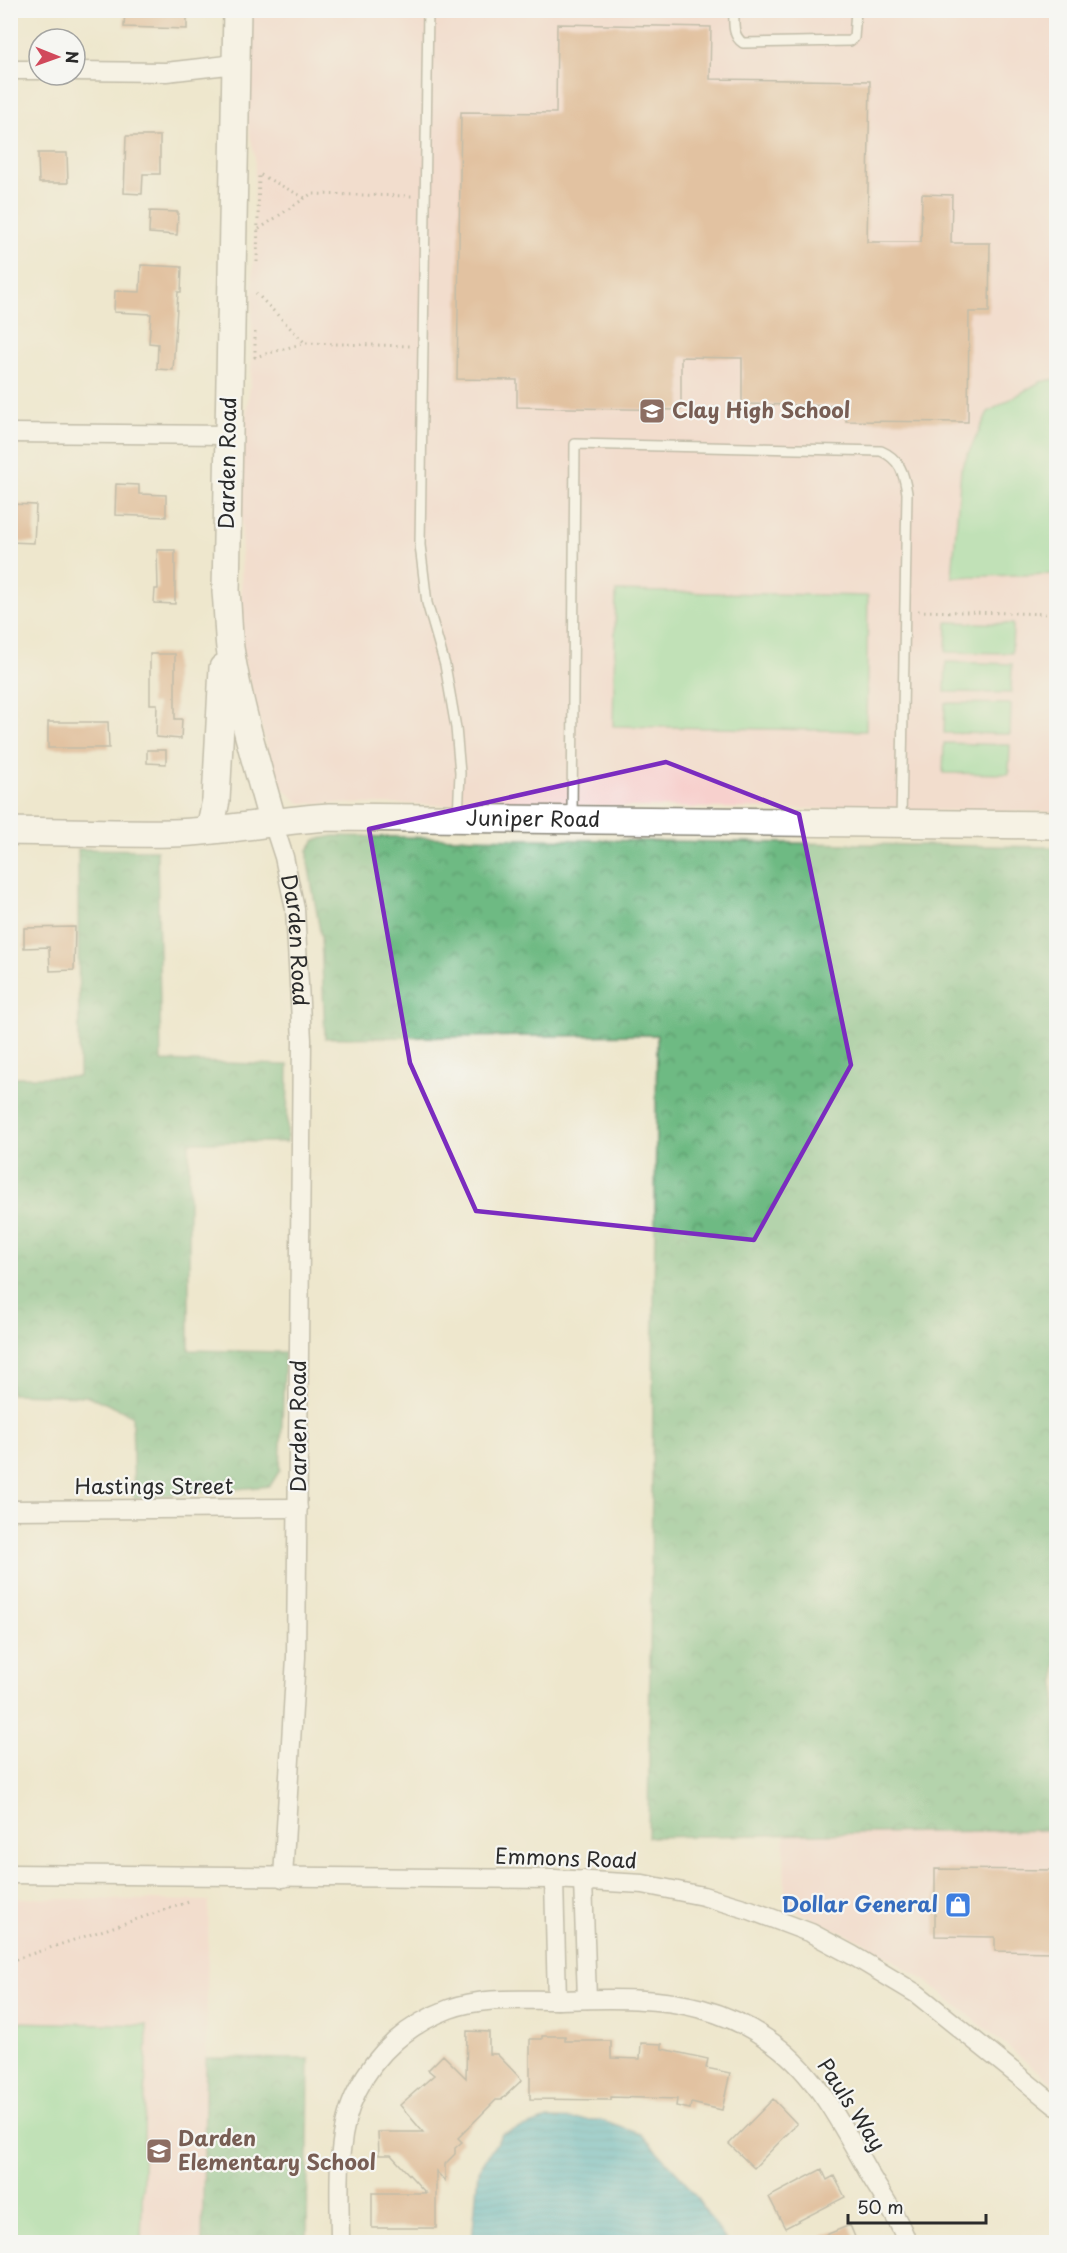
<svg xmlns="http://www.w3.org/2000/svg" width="1067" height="2253" viewBox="0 0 1067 2253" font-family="'Playpen Sans',sans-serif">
<defs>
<pattern id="forest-crowns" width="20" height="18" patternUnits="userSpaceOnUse" patternTransform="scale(1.5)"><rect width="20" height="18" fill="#6eba83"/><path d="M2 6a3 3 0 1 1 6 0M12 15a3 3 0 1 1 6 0" fill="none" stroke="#5b976b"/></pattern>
<pattern id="water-rules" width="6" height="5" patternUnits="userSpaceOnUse" patternTransform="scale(1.5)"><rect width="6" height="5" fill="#4ab3c8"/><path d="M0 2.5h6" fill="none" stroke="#3e92a3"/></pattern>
</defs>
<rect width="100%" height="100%" fill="#f6f6f2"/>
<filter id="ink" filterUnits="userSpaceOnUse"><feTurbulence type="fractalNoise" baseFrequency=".0167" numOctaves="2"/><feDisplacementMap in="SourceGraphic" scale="12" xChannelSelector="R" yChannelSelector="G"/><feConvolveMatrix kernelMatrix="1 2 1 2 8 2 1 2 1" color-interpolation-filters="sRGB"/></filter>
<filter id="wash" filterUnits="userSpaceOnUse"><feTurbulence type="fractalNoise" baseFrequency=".008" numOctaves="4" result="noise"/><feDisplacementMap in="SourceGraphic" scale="24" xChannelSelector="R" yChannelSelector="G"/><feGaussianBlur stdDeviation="1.35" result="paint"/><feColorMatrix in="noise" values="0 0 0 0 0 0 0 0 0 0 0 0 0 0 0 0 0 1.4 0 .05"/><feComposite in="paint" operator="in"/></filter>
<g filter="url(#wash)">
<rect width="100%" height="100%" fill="#eee7cd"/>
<path fill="#f7d0cd" d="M249 11H1056V812L300 803 276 782 241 649 242 443 251 379 255 158 247 120Z
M1056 1830V2086L928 1982 865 1943 785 1906 784 1834Z
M11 1898 209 1901 206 2058 309 2059 307 2242H11Z"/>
<path fill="url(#forest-crowns)" stroke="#4c7257" stroke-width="1.5" d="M334 836 1056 847V1830L648 1837 657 1035 325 1038 321 937 308 863V850L315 840Z
M78 849 157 850 161 1061 288 1065 287 1142H189V1350L285 1352 280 1470 270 1486 134 1498 132 1415 89 1396 11 1394V1077H79Z
M206 2058 309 2059 307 2242H202Z"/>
<path fill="#89da9b" stroke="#5a8263" stroke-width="1.5" d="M1056 379V574L952 577 961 469 988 412 1040 382Z
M616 591 868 596 866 731 613 726Z
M947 622 1013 624 1012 653 946 652Z
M946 662 1012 664 1011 693 945 692Z
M945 703 1011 704 1010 734 944 733Z
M944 743 1010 745 1009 774 943 773Z
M11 2022 147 2025 141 2242H11Z"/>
<path fill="url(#water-rules)" stroke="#3a6f7a" stroke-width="1.5" d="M548 2119 600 2120 641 2134 685 2181 727 2242H472L478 2171 502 2134Z"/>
<g id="blocks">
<path fill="#d3966c" d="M125 10H187V29L124 27Z
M557 24 711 27 710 79 870 81 867 242H921L922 194 952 195 951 243H990L989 312H969L968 422 846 421 847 406 742 404V358L681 357V410L517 407V380L457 379 461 112 556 113Z
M126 136H160V174H143L142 194 124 193Z
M38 153H67L68 183H39Z
M150 211 178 212 177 235 149 233Z
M141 265 182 267 181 292H178L173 370 157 369 158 344 149 343 151 314 114 312 115 291 140 292Z
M116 484 139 485V494L166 495V517L115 515Z
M10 504 36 505 34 543 10 542Z
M157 550H175V604L154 603 155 589H158Z
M150 654H175V719H182L181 739 156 737 157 704H150Z
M48 722H108L109 748H48Z
M147 750H166V764L147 763Z
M75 927 74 970 50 971 49 947 24 948V928Z
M935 1869 1056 1870V1952L995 1951V1937L935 1936Z
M467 2031 489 2032V2054H497L522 2080 501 2100H496L458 2138 462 2142 455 2148V2154L445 2164V2181L436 2171V2228H372V2193H426L391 2155H379L378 2132H423L400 2105 434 2075 428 2070 443 2055 466 2078Z
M542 2036H565V2041H611V2058L640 2059 641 2043 662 2044V2049L708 2059 706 2068 730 2073 722 2110 691 2103 690 2109 676 2106 677 2099 611 2097V2100L530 2099V2039H542Z
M773 2099 797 2124 754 2168 729 2144Z
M822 2169 827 2180 834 2176 845 2197 785 2228 769 2197Z
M850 2225 857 2242H809Z"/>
</g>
</g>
<g filter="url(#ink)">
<use href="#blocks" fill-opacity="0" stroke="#8c897c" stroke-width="1.5"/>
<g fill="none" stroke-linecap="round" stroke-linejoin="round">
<defs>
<path id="lane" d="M428 10 420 545 427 603 445 665 456 728 460 773 458 817
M734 10C734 22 732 36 743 43L850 41 854 38 856 10
M572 817 575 444 881 451C900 459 904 473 907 493L901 821"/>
<g id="street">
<path d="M10 70H39"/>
<path d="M75 71 166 72 236 64"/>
<path d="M10 433 228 435"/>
<path id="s1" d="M273 823 284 857 295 909 302 1040 296 1657 283 1878"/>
<path d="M10 1510 298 1508"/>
<path d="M10 1874 554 1879 643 1884 703 1896 750 1910 811 1933 852 1955 917 1994 1056 2106"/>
<path d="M554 1879 557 2000"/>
<path d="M583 1880 587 1999"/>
<path d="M340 2242C340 2194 334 2136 357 2091 376 2052 409 2024 449 2009 482 1997 519 2000 553 2000 601 1999 654 1996 702 2009 724 2015 748 2026 767 2039 816 2071 842 2126 870 2175 883 2197 899 2219 907 2242"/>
</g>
<g id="secondary">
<path d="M237 10 226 592C228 611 228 629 230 648 239 707 257 765 273 823"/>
<path d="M210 830 216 800 223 668"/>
<path id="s2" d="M10 831C64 832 119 834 172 833 225 832 276 820 329 817L1056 825"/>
</g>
</defs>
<use href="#lane" stroke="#8c897c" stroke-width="12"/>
<use href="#street" stroke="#8c897c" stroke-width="21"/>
<use href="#secondary" stroke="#8c897c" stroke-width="30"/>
<path stroke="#8c897c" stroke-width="3" stroke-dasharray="1.5 4.5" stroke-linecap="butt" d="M259 229 305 198
M257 262 259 174 305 198 311 194 412 196
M256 293 305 343
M255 332V357L305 343 410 346
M918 611 1056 614
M10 1961 192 1901"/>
<use href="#lane" stroke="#fff" stroke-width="9"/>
<use href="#street" stroke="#fff" stroke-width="18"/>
<use href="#secondary" stroke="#fff" stroke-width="27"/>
</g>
</g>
<path d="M0 0H1067V2253H0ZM666 762 799 814 851 1065 754 1240 476 1211 410 1063 369 829Z" fill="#eee7cd" fill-opacity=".55" fill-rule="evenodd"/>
<path fill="none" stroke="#7b2cbf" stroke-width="4.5" stroke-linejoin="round" d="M666 762 799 814 851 1065 754 1240 476 1211 410 1063 369 829Z"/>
<defs>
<symbol id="school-square" viewBox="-11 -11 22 22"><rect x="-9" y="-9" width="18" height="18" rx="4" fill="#8d6e63" stroke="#f6f6f2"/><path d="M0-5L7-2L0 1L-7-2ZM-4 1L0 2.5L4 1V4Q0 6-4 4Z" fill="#fff"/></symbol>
<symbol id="shop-square" viewBox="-11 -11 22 22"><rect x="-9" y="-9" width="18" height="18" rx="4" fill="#3f7fe0" stroke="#f6f6f2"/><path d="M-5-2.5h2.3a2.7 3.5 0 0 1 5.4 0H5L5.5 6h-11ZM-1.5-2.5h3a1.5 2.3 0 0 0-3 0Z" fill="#fff"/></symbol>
</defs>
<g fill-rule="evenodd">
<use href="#school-square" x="637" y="396" width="30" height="30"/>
<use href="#shop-square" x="943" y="1890" width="30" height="30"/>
<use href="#school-square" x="144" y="2136" width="30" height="30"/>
</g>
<g text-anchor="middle" stroke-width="4.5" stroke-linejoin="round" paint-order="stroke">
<g font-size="21" font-weight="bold" fill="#785e54" stroke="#f6f6f2" text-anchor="start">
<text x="672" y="418">Clay High School</text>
<text x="178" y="2146">Darden<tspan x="178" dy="24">Elementary School</tspan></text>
</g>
<g font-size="21" fill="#2b2b2b" stroke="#f6f6f2">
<text transform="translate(228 463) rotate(-89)" y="7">Darden Road</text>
<text dy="7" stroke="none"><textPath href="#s2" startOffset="524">Juniper Road</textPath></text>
<text dy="7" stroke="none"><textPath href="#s1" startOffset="120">Darden Road</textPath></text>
<text transform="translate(299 1426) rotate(-90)" y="7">Darden Road</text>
<text x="154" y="1494">Hastings Street</text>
<text transform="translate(566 1859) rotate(2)" y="7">Emmons Road</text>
<text transform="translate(851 2105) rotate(57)" y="7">Pauls Way</text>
</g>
<g font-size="21" font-weight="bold" fill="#366cbe" stroke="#f6f6f2" text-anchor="end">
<text x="938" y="1912">Dollar General</text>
</g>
</g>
<rect width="1067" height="2253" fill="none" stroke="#f6f6f2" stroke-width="36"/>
<g transform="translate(57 57) rotate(91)"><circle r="28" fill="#f6f6f2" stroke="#a5a5a2" stroke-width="1.5"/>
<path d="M0-4.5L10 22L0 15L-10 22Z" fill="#d1495b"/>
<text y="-9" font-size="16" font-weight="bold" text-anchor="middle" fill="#2b2b2b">N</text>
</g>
<path d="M848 2214v9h138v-9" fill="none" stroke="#2b2b2b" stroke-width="3"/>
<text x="857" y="2214" font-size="18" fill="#2b2b2b" stroke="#f6f6f2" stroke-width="4.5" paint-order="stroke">50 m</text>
</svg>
